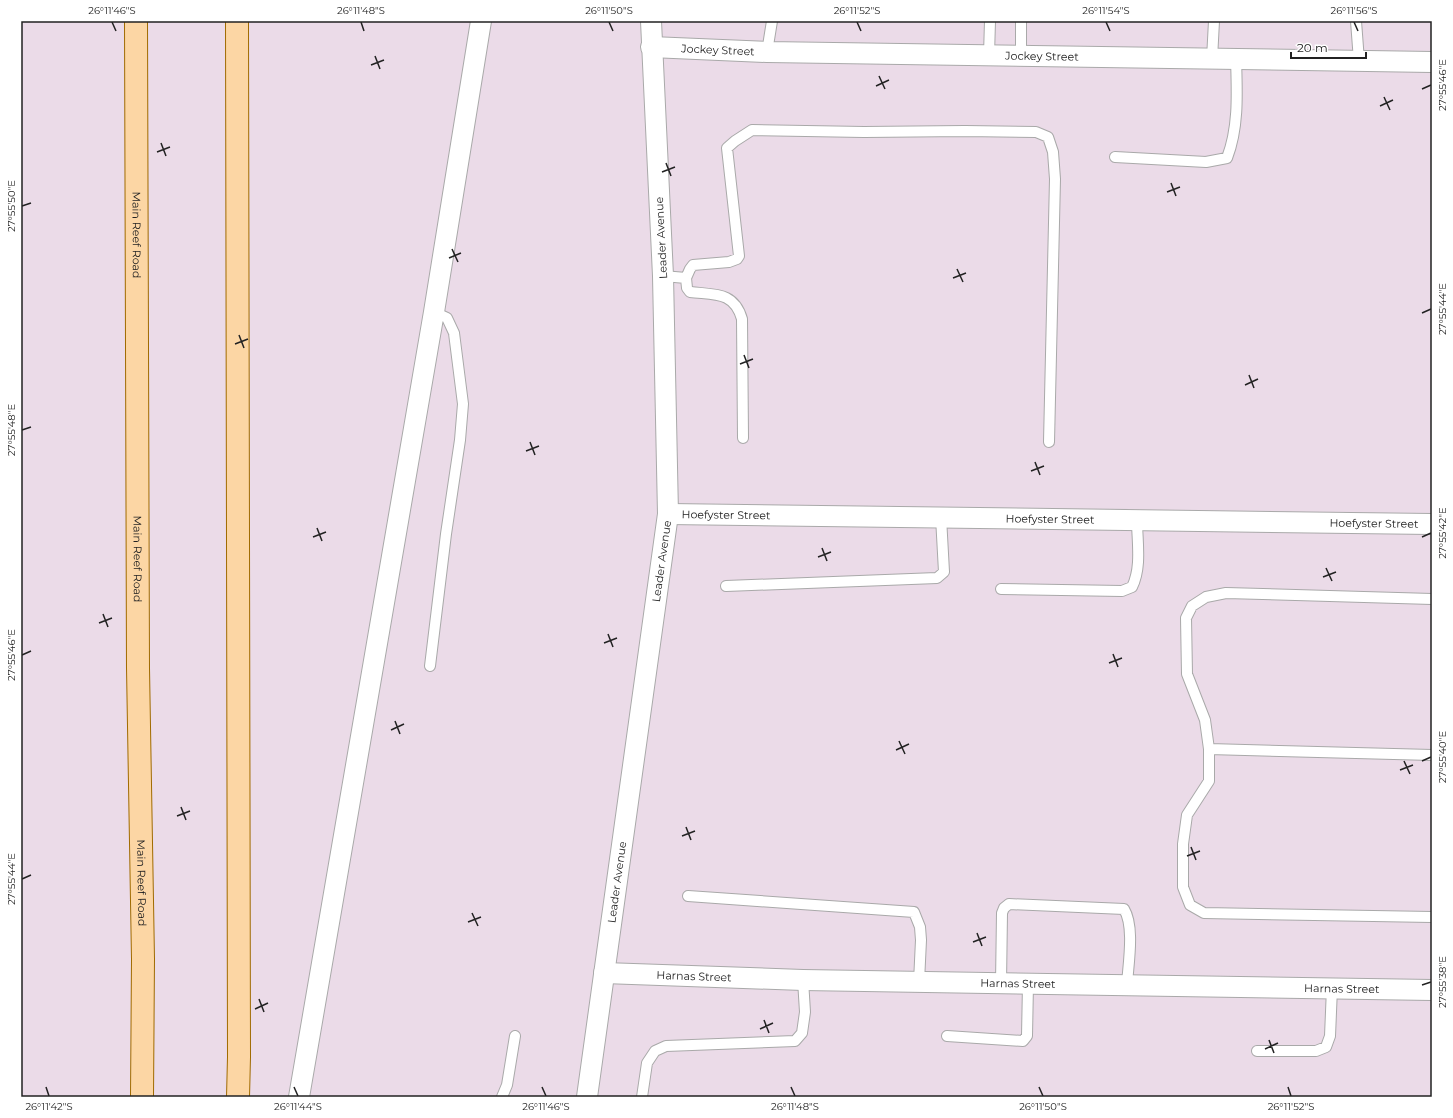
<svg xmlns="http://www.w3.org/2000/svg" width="1453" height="1118" viewBox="0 0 1453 1118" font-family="Montserrat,sans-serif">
<rect width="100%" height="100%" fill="#f2efe9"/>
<path fill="#ebdbe8" d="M21 21H1432V1097H21Z"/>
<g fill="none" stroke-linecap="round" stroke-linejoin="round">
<defs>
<path id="lane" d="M1356 21 1359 61
M767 52 772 21
M989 55 990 21
M1021 56V21
M1212 59 1214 21
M1115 157 1206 162 1227 158C1239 127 1237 92 1236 59
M663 276 686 278 687 288 690 292C714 295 734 291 742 319L743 438
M686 278 690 269 693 265 729 262 737 259 739 256 727 148 735 141 752 130 864 132 965 131 1036 132 1048 137 1053 152 1055 179 1049 442
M726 586 937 578 944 572 941 517
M1001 589 1122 591 1132 587C1142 567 1137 541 1137 520
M1432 599 1226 593 1206 597 1192 606 1186 618 1187 674 1205 720 1209 749V781L1187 815 1183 844V887L1190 905 1204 913 1432 917
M430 666 446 534 460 440 463 404 454 333 447 318 434 312
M1209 749 1432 755
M688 896 914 912 920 927 921 940 919 982
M1001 983 1002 913 1004 908 1009 904 1124 909C1135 927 1128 965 1127 985
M947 1036 1023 1041 1027 1036 1028 984
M1257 1051H1316L1326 1047 1330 1036 1332 988
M502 1097 507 1085 515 1036
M642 1097 647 1063 655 1051 666 1046 795 1041 802 1033 805 1012 803 980"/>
<g id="street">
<path id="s1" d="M651 47 767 52 1432 62"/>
<path id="s2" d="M668 514 1432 524"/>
<path id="s3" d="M604 973 803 980 1432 990"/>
<path d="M299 1097 434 312 481 21"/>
<path id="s4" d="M587 1097 668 514 663 276 651 21"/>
</g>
<g id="primary">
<path id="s5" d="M136 21 138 668 143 959 142 1097"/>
<path d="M237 21 239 1057 238 1097"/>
</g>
</defs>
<use href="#lane" stroke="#a9a9a9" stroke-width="12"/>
<use href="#street" stroke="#a9a9a9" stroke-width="22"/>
<use href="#primary" stroke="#a06b00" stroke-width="24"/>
<use href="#lane" stroke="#fff" stroke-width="10"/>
<use href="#street" stroke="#fff" stroke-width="20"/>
<use href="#primary" stroke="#fcd6a4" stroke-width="22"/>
</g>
<path fill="none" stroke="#222" stroke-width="1.5" d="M112 22 116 31M361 22 364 31M609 22 613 31M857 22 861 31M1106 22 1110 31M1354 22 1358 31M375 56 380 69M371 65 384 60M879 76 885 89M876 86 889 80M1422 89 1431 85M1384 97 1390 110M1380 106 1393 100M161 143 166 156M157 152 170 147M666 163 671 176M662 172 675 167M1171 183 1176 196M1167 192 1180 187M22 206 31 203M452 249 458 262M449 258 461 253M957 269 963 282M953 278 966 273M1422 313 1431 309M239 335 244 348M235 344 248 339M744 355 749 368M740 364 753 359M1249 375 1254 388M1245 385 1258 379M22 430 31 427M530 442 535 455M526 451 539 446M1035 462 1040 475M1031 471 1044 466M317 528 322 541M313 537 326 532M1422 537 1431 533M822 548 827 561M818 557 831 552M1326 568 1332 581M1323 577 1336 572M103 614 108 627M99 623 112 618M608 634 613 647M604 643 617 638M1113 654 1118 667M22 655 31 651M1109 663 1122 658M395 721 400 734M391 730 404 724M899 741 905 754M896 750 909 744M1404 761 1410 774M1422 761 1431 757M1400 770 1413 765M181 807 186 820M177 816 190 811M686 827 691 840M682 836 695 831M1191 847 1196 860M1187 856 1200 851M22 879 31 875M472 913 478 926M468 922 481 917M977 933 982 946M973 942 986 937M1422 985 1431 982M259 999 264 1012M255 1009 268 1003M764 1020 769 1033M760 1029 773 1023M1269 1040 1274 1053M1265 1049 1278 1043M46 1087 49 1096M294 1087 298 1096M542 1087 546 1096M791 1087 795 1096M1039 1087 1043 1096M1288 1087 1291 1096"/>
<g text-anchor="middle" stroke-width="4" stroke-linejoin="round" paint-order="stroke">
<g font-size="11" fill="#222" stroke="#fff">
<text dy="4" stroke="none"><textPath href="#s1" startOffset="67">Jockey Street</textPath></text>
<text dy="4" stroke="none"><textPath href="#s1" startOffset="391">Jockey Street</textPath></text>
<text dy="4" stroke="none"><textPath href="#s5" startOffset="214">Main Reef Road</textPath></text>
<text transform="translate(661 238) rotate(-93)" y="4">Leader Avenue</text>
<text dy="4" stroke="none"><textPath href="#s2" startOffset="58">Hoefyster Street</textPath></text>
<text dy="4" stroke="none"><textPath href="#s2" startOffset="382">Hoefyster Street</textPath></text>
<text dy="4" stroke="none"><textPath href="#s2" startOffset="706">Hoefyster Street</textPath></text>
<text dy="4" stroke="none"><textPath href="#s5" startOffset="538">Main Reef Road</textPath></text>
<text dy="4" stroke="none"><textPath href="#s4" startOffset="541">Leader Avenue</textPath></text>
<text dy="4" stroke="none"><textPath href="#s4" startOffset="217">Leader Avenue</textPath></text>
<text dy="4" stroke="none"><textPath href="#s5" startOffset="862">Main Reef Road</textPath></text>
<text dy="4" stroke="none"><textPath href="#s3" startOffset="90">Harnas Street</textPath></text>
<text dy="4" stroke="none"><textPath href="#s3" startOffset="414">Harnas Street</textPath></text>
<text dy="4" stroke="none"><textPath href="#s3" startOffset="738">Harnas Street</textPath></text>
</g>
</g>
<rect width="1453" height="1118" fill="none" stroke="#ffffff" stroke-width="44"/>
<path d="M1291 52v6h75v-6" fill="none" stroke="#222222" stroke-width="2"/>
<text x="1297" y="52" font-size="12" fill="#222222" stroke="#ffffff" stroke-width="3" paint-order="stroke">20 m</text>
<rect x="22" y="22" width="1409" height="1074" fill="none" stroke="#222" stroke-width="1.5"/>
<g font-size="10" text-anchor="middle" fill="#222">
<text x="112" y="14">26°11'46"S</text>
<text x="361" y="14">26°11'48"S</text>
<text x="609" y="14">26°11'50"S</text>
<text x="857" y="14">26°11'52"S</text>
<text x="1106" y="14">26°11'54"S</text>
<text x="1354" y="14">26°11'56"S</text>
<text transform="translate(1442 85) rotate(-90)" y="4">27°55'46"E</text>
<text transform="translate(11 206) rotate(-90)" y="4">27°55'50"E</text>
<text transform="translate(1442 309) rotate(-90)" y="4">27°55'44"E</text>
<text transform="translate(11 430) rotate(-90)" y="4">27°55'48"E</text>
<text transform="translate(1442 533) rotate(-90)" y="4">27°55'42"E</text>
<text transform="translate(11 655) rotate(-90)" y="4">27°55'46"E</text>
<text transform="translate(1442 757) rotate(-90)" y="4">27°55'40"E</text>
<text transform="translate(11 879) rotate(-90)" y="4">27°55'44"E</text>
<text transform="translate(1442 982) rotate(-90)" y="4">27°55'38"E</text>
<text x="49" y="1110">26°11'42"S</text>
<text x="298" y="1110">26°11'44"S</text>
<text x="546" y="1110">26°11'46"S</text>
<text x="795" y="1110">26°11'48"S</text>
<text x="1043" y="1110">26°11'50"S</text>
<text x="1291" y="1110">26°11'52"S</text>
</g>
</svg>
